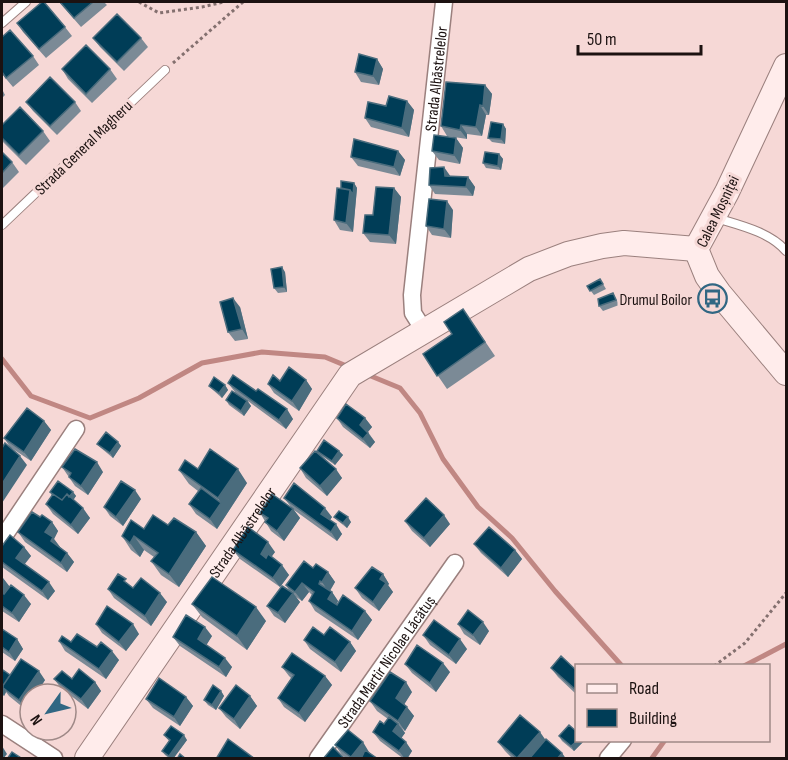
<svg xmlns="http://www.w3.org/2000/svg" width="788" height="760" viewBox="0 0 788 760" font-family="'Sofia Sans Condensed',sans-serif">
<rect width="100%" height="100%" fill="#f6d8d6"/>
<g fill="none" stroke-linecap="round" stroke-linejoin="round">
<path stroke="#c08783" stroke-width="5" d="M2 359 31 396 90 418 139 398 202 363 262 352 325 357 349 367
M366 374 400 388 420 413 443 459 478 507 512 538 555 591 622 666
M744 666 786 644
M652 758 665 740"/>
<defs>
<path id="lane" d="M2 23 26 2
M716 218C739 225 770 232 786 251
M2 225 165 70"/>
<g id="street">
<path id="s1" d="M425 332 413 313 412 295 444 2"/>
<path d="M2 539 76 429"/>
<path d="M2 724 54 758"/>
<path id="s2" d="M318 758 455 563"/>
<path d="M608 758 623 740"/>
</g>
<g id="secondary">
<path d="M786 66 727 192 696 249 707 276 719 293 786 373"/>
<path id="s3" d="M87 758 350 375 529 269 568 254 602 246 624 243 696 249"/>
</g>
</defs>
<use href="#lane" stroke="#9b807e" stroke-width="10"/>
<use href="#street" stroke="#9b807e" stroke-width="19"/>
<use href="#secondary" stroke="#9b807e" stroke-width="26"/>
<path stroke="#84706f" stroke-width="3" stroke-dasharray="3 3" stroke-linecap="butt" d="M139 2 159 13 202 7 224 2
M173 63 243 2
M714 666 745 643 786 593"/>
<use href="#lane" stroke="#fff" stroke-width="8"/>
<use href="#street" stroke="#fff" stroke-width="16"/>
<use href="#secondary" stroke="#ffeceb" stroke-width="24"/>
</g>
<path fill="#7b8a96" d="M59 2H104L107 5 81 27Z
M17 23 65 27 72 36 46 58 23 32Z
M2 37 33 56 39 65 13 87 2 74Z
M93 38H141L148 47 124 71 100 47Z
M377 59 383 69 379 85 361 82 355 72Z
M62 69H110L117 79 92 103 68 79Z
M485 85 492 94 489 115H486L482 136 467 134V139L447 136 441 126Z
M2 89 5 95 2 98Z
M407 101 414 110 409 137 371 127 365 118Z
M26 102H75L81 111 57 135 33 111Z
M503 124 506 129 505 144 492 142 488 138Z
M2 125 43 131 50 141 26 165 2 141Z
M456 138 463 148 460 164 439 160 432 151Z
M398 151 405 160 400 176 358 166 351 157Z
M2 152 12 162 19 172 2 189Z
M499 154 503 159 501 170 486 168 483 163Z
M451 177H468L475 187 473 196 435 194 429 185Z
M354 183 357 188 353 232 340 230 334 220 341 188Z
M394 188 401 197 396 244 370 242 363 233 373 215Z
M453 210 451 238 432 235 426 226Z
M285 272 287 292 278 293 274 288Z
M600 279 606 289 594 295 587 286Z
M613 293 616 298 619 305 603 311 599 306Z
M240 307 248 339 235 341 228 332Z
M463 309 495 356 447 389 423 354 452 334Z
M306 380 312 389 299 411 274 393 268 384 280 381Z
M228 383 293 419 286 429 248 401 251 406 244 416 229 405 226 400 235 392Z
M225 385 228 390 222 398 213 390 209 386Z
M337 418H365L372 427 368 432 375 442 370 448 343 427Z
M44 421 51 430 31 461 10 447 4 438Z
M118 442 121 446 113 458 101 448 97 444Z
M317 451H339L343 455 335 465 322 456 342 478 327 496 306 478 300 468 319 454Z
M62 467 103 472 88 495 75 486Z
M198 469 247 483 217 529 196 514 189 504 198 491 189 484 179 470Z
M50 492H73L76 496 73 500 90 518 78 534 53 514 46 504 52 496Z
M284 498 332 517 330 520 342 534 337 541 294 510 300 518 284 541 271 531 260 513 291 507Z
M141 499 123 526 110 516 104 507Z
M40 517 52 522 58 531 54 539 60 547 67 553 74 562 67 572 25 542 18 532Z
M334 517 351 522 347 528 338 521Z
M405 521 450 524 430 547 412 531Z
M168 525 196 532 206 546 179 587 161 575 151 561 154 557 144 550 140 557 131 550 122 536 144 529Z
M474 544 515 550 522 559 508 577 481 553Z
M2 546 24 547 31 556 25 564 55 591 48 600 2 567Z
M233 550 275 552 271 557 289 575 280 587 240 559Z
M313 568 328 572 335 582 330 591 332 592 338 601 336 605 365 611 372 620 358 640 315 611 309 601 312 595 309 592 302 601 296 597 300 602 285 623 274 616 267 606 289 590 286 585Z
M383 574 389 584 388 585 393 592 379 611 362 598 355 588Z
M2 577 9 587 31 604 19 622 2 611Z
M131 587 167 602 151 626 114 598 108 589Z
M192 604 266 621 247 650 202 617Z
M96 624 139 634 126 651 102 633Z
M458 624 489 631 480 645 464 634Z
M2 629 17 639 23 649 15 661 2 652Z
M324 635 350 642 356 651 341 672 310 649 304 640Z
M423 635 467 649 456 664 430 645Z
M212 636 206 645 232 667 226 677 180 646 173 637Z
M59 641 71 642 97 647 119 660 106 679 65 651Z
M405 664 450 672 436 692 412 673Z
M282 667 325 676 332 685 305 722 284 707 278 698 291 678 289 676Z
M551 668 576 670V694L558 677Z
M2 672 10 675 45 680 36 694H30V702L25 709 9 696 6 692 4 696 2 694Z
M54 679H72L95 682 101 691 88 709 61 688Z
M221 691 224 696 216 710 208 705 204 700Z
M412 692 404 704 414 716 405 731 402 728 405 733 401 738 412 751 407 759H404L380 741 373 732 384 724 388 719 377 711 370 701Z
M250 696 257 706 240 729 226 717 219 708Z
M186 697 193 706 180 726 153 708 146 699Z
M164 735 187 740 173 759H170L165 755 162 751 169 741Z
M559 736 576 741H584L574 751 562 741Z
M545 740 562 753 566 759H513L505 751 498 742Z
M335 745 369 752 378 759H347L342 755Z"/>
<path fill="#4a6c7d" d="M377 59 383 69 379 85 373 76Z
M485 85 492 94 489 115 483 106Z
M407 101 414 110 409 137 402 128Z
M480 105 486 115 482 136 476 127Z
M503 124 506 129 505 144 501 139Z
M461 125 467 134V139L460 130Z
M456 138 463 148 460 164 454 155Z
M398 151 405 160 400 176 394 167Z
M499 154 503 159 501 170 498 166Z
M444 167 451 177 445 176Z
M468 177 475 187 473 196 466 187Z
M354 183 357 188 353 232 346 223 350 190Z
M394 188 401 197 396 244 389 235Z
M447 201 453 210 451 238 444 229Z
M282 267 285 272 287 292 284 287Z
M233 298 240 307 248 339 242 329Z
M306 380 312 389 299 411 292 401Z
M225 385 228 390 222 398 219 393Z
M247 401 251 406 244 416 241 411Z
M287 409 293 419 286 429 279 420Z
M365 418 372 427 366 434 360 425Z
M44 421 51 430 31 461 24 452Z
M368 433 375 442 370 448 363 439Z
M118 442 121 446 113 458 110 453Z
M339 451 343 455 335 465 332 461Z
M20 456 27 465 2 503V484Z
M97 462 103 472 88 495 81 486Z
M238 469 247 483 217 529 210 519 221 503 218 498Z
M336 469 342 478 327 496 320 486Z
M135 490 141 499 123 526 116 517Z
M73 492 76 496 68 508 65 503Z
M83 508 90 518 78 534 71 525Z
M325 508 332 517 328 523 321 514Z
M293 509 300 518 284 541 277 531Z
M444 515 450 524 430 547 424 538Z
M348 517 351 522 347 528 343 523Z
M52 522 58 531 54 539 60 547 57 550 45 532Z
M336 524 342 534 337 541 331 532Z
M196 532 206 546 179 587 169 574Z
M134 536 144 550 140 557 130 543Z
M268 542 275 552 267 563 261 554Z
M24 547 31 556 22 567 16 558Z
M515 550 522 559 508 577 501 568Z
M67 553 74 562 67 572 61 563Z
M282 565 289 575 280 587 273 578Z
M328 572 335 582 329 592 322 582Z
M383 574 389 584 388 585 393 592 379 611 373 602 380 579Z
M3 578 10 587 3 598 2 596V580Z
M49 582 55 591 48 600 42 591Z
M302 583 309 592 302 601 295 592Z
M332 592 338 601 334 609 328 599Z
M160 593 167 602 151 626 145 616Z
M293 593 300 602 285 623 278 613Z
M24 595 31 604 19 622 12 613Z
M256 607 266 621 247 650 237 636Z
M365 611 372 620 358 640 352 631Z
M483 622 489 631 480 645 473 635Z
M133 624 139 634 126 651 119 642Z
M205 627 212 636 204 649 198 639Z
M17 639 23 649 15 661 9 652Z
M460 639 467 649 456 664 449 655Z
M350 642 356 651 341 672 335 662Z
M112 651 119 660 106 679 99 669Z
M225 658 232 667 226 677 219 667Z
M443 663 450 672 436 692 430 683Z
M39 671 45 680 36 694H30V702L25 709 19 700Z
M325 676 332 685 305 722 299 713Z
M95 682 101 691 88 709 81 699Z
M406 682 412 692 402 708 396 698Z
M3 687 6 692 4 696 2 692Z
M221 691 224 696 216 710 212 705Z
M250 696 257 706 240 729 234 719Z
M186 697 193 706 180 726 174 717Z
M407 707 414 716 405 731 398 721Z
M398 724 405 733 400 740 393 731Z
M540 732 547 742 531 759H517Z
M184 735 187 740 173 759H171L169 756Z
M577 741H584L574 751 571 746Z
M363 742 369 752 364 759H352L351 757Z
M406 742 412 751 407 759H405L399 751Z
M2 746 7 754 3 759H2Z
M562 753 566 759H557Z"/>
<path fill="#003d57" stroke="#4a6c7d" stroke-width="1.5" d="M42 2H44L65 27 39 49 17 23Z
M60 2H93L74 18Z
M117 14 141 38 117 62 93 38Z
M10 30 33 56 6 78 2 72V37Z
M86 45 110 69 86 94 62 69Z
M359 54 377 59 373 76 355 72Z
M50 77 75 102 50 126 26 102Z
M446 82 485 85 483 106 480 105 476 127 461 125 460 130 441 126Z
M389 96 407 101 402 128 365 118 368 102 386 106Z
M20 107 43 131 19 155 2 138V125Z
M491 122 503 124 501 139 488 138Z
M434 135 456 138 454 155 432 151Z
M354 139 398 151 394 167 351 157Z
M2 152 12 162 2 173Z
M485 152 499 154 498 166 483 163Z
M444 167 445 176 468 177 466 187 429 185 430 168Z
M341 181 354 183 353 195 350 190 341 188Z
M376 187 394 188 389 235 363 233 365 215H373Z
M337 188 350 190 346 223 334 220Z
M429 199 447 201 444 229 426 226Z
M282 267 284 287 274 288 271 269Z
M600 279 603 284 590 291 587 286Z
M613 293 616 300 599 306 598 299Z
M233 298 242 329 228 332 220 302Z
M463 309 485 342 437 376 423 354 452 334 444 322Z
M289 367 306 380 292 401 268 384 273 375 280 381Z
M233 375 256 391 258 389 287 409 279 420 228 383Z
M214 377 225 385 219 393 209 386Z
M232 391 247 401 241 411 226 400Z
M346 404 365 418 360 425 368 433 363 439 337 418Z
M27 408 44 421 24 452 4 438Z
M106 432 118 442 110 453 97 444Z
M324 440 339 451 332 461 317 451Z
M5 443 20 456 2 484V448Z
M75 449 97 462 81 486 69 477 71 473 62 467Z
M210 449 238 469 218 498 179 470 185 460 198 469Z
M315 451 336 469 320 486 300 468Z
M58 481 73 492 69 497 67 494 62 500 50 492Z
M121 481 135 490 116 517 104 507Z
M294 483 325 508 321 514 336 524 331 532 284 498Z
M201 488 221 503 210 519 189 504Z
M53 494 62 500 67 494 83 508 71 525 46 504Z
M272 494 293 509 277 531 265 522 268 518 260 513Z
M426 498 444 515 424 538 405 521Z
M339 511 348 517 343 523 334 517Z
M32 512 40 517 42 515 52 522 45 532 53 537 51 541 67 553 61 563 18 532Z
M153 515 168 525 174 518 196 532 169 574 151 561 158 553 134 536 130 543 122 536 131 520 144 529Z
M248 527 268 542 261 554 266 558 268 554 282 565 273 578 233 550Z
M489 527 515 550 501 568 474 544Z
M10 535 24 547 16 558 49 582 42 591 2 562V546Z
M304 561 313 568 316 564 328 572 322 582 320 581 319 584 332 592 328 599 337 605 343 595 365 611 352 631 309 601 314 592 302 583 295 592 286 585Z
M372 567 383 574 380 579 386 583 373 602 355 588Z
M118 574 126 579 124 581 133 588 141 578 160 593 145 616 108 589Z
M212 577 256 607 237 636 192 604Z
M11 585 24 595 12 613 2 606V592L4 594Z
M282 586 293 593 278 613 267 606Z
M107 606 133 624 119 642 96 624Z
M468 610 483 622 473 635 458 624Z
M186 615 205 627 198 639 225 658 219 667 173 637Z
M434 620 460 639 449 655 423 635Z
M313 627 324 635 330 627 350 642 335 662 304 640Z
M2 629 17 639 9 652 2 647Z
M77 634 97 647 101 642 112 651 99 669 59 641 62 636 71 642Z
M417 645 443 663 430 683 405 664Z
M292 653 325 676 299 713 278 698 294 675 282 667Z
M561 656 576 670V690L551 668Z
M21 659 39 671 19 700 2 687Z
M79 669 95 682 81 699 54 679 62 671 72 679Z
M3 670 10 675 2 687H3L2 689V672Z
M390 672 406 682 396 698 407 707 398 721 370 701Z
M159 678 186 697 174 717 146 699Z
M213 685 221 691 212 705 204 700Z
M236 685 250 696 234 719 219 708Z
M520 715 540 732 517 758 498 742Z
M389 717 398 724 393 731 406 742 399 751 373 732 380 721 384 724Z
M569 725 576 731 577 741 571 746 559 736Z
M171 726 184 735 169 756 162 751 170 740 164 735Z
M348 730 363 742 351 757 335 745Z
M228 739 255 759H216Z
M546 739 562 753 557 759H529Z
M333 747 345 759H323Z
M365 750 378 759H361Z
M12 752 21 758V759H7Z
M180 754 186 759H177Z"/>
<defs>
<symbol id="bus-ring" viewBox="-11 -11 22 22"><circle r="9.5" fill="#f6d8d6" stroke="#316783" stroke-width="1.5"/><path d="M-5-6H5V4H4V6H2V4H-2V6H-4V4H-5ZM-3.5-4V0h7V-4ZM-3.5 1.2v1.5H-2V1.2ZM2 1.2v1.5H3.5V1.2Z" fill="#316783"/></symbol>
</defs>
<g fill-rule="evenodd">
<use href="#bus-ring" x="696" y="282" width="33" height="33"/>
</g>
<g text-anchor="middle" stroke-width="6" stroke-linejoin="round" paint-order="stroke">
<g font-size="16" fill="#1c1211" stroke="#f6d8d6">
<text dy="6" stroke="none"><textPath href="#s1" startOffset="258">Strada Albăstrelelor</textPath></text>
<text transform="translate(83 147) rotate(-44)" y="6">Strada General Magheru</text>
<text transform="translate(717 211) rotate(-64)" y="6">Calea Moșniței</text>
<text dy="6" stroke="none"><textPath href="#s3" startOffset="274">Strada Albăstrelelor</textPath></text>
<text dy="6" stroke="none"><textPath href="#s2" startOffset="118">Strada Martir Nicolae Lăcătuș</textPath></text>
</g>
<g font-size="16" fill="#1c1211" stroke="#f6d8d6" text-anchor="end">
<text x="692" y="305">Drumul Boilor</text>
</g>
</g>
<rect width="788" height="760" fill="none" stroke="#1c1211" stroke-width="6"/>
<rect x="575" y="664" width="195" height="78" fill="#f6d8d6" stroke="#9f8987" stroke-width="1.5"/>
<rect x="587" y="684" width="30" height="9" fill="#ffeceb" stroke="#9f8987" stroke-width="1.5"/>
<text x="629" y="694" font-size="18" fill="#1c1211">Road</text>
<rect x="587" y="709" width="30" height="18" fill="#003d57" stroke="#9f8987" stroke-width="1.5"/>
<text x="629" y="724" font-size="18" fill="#1c1211">Building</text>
<g transform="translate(48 712) rotate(236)"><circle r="28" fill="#f6d8d6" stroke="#9f8987" stroke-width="1.5"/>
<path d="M0-4.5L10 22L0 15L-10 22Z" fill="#316783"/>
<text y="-9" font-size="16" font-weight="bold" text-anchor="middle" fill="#1c1211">N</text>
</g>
<path d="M578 45v9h123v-9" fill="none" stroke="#1c1211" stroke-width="3"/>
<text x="587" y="45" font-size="18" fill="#1c1211" stroke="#f6d8d6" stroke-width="4.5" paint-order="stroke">50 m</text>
</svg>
